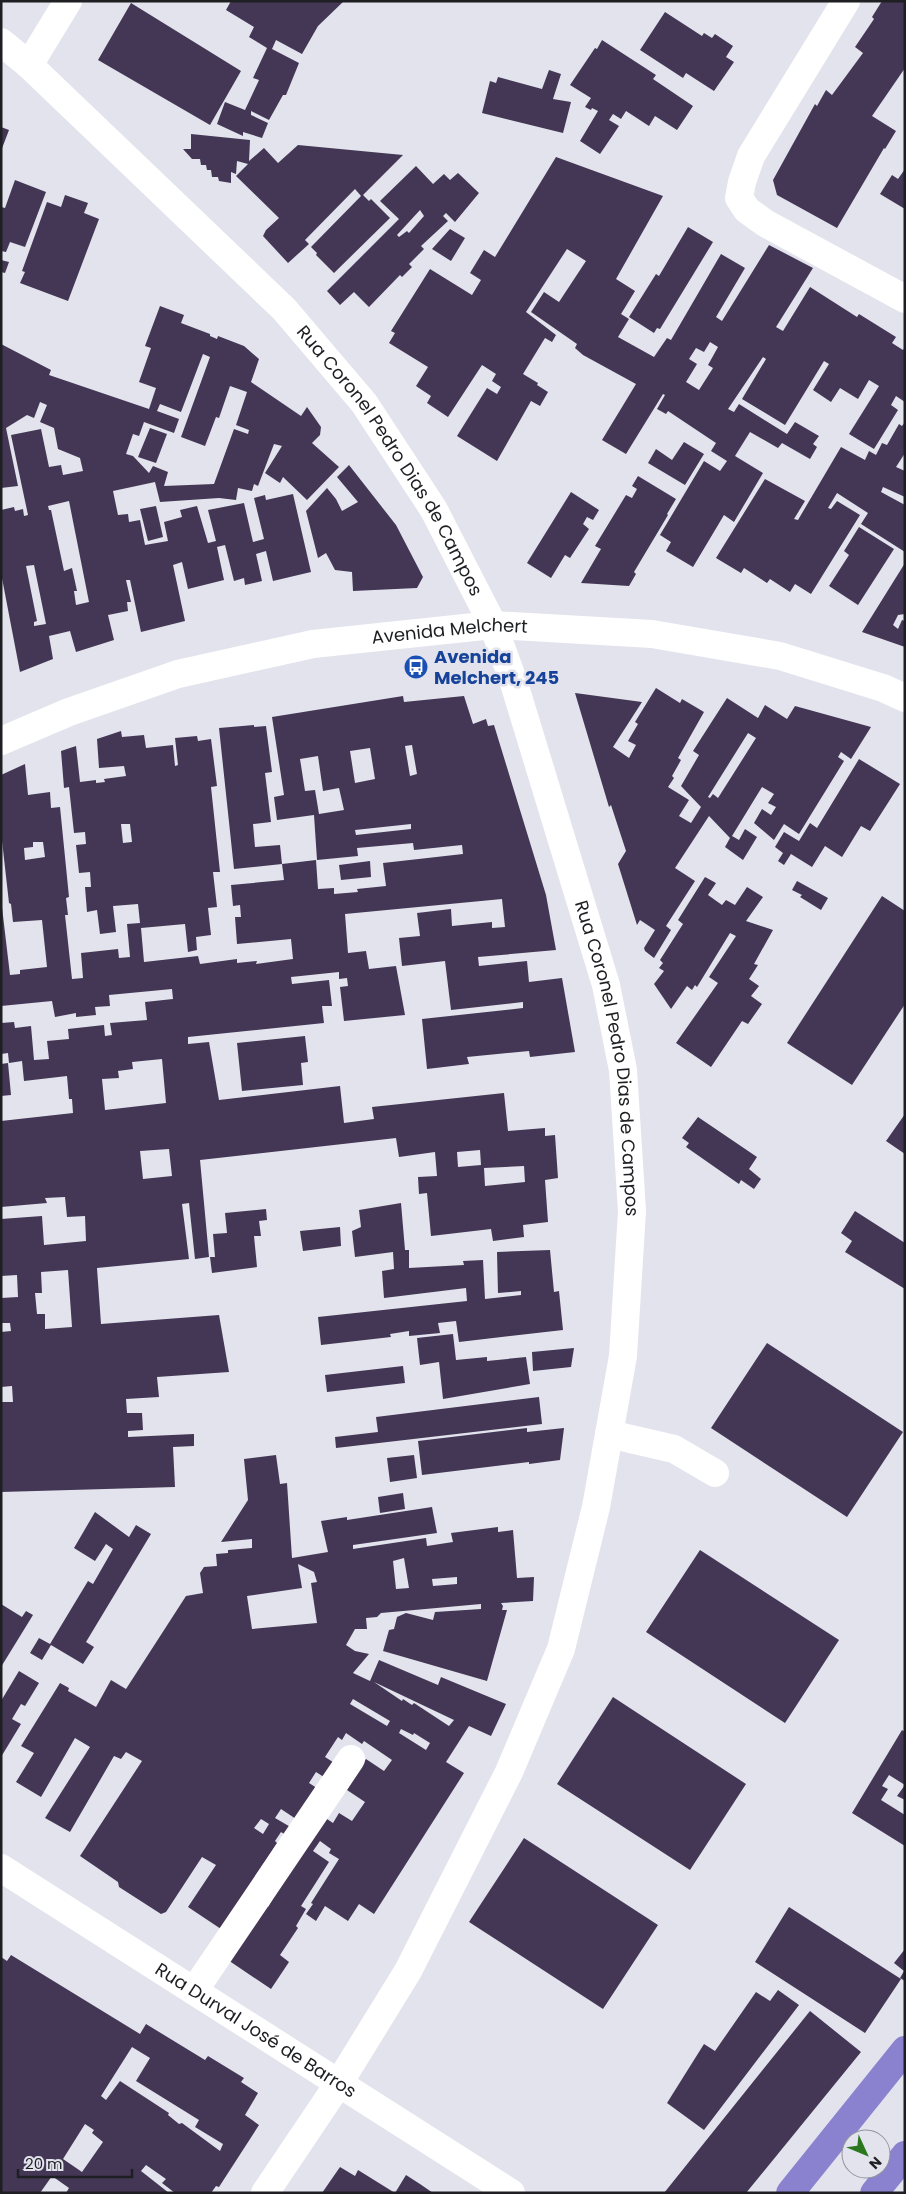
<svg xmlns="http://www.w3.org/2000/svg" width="906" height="2194" viewBox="0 0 906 2194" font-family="Poppins,sans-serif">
<rect width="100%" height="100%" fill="#e2e3ed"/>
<path fill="#443755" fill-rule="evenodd" d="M231 1H344L318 26 302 54 276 40 272 49 299 63 286 95H283L269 120 251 111V115L268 123 262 138 243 132V136L217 124 225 102 245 110 259 80 253 78 267 48 249 37 254 27 226 10Z
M882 1H905V68L872 116 896 131 885 149 884 148 837 228 777 195 773 180 815 104 817 106 826 90 832 95 863 53 855 47 874 19 872 17Z
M131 3 241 71 210 125 98 60Z
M665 12 702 36 704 33 712 38 715 34 733 46 726 57 734 62 714 91 686 73 683 78 640 50Z
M602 40 656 75 653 79 693 106 677 130 655 116 649 126 626 111 621 119 613 114 609 120 619 126 600 154 580 141 598 111 592 108 591 110 585 107 591 98 570 85 595 48 597 49Z
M549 70 561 74 553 99 571 102 563 133 482 113 490 81 496 83 498 77 542 89Z
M1 127 9 130 1 151Z
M191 134 250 140 249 161 264 148 278 163 298 145 403 155 363 195 369 201 371 199 390 218 334 273 316 255 317 253 311 247 361 196 355 189 305 240 309 244 288 263 263 236 266 230 279 218 236 176 248 164 237 161 236 174 231 172V183L219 181 218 177H212L211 170H207L206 165H201L200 159H192L183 149H191Z
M556 157 663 196 616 279 635 291 621 314 629 319 618 337 654 357 667 338 671 340 721 254 745 268 716 317 722 321 769 245 813 268 776 327 783 331 810 287 857 317 859 314 896 337 892 343 903 350 905 347V402L896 396 891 405 898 410 874 449 849 434 879 386 869 380 858 399 840 388 831 402 813 390 829 364 824 361 785 425 742 399 766 359 763 357 728 409 734 412 739 404 787 434 795 422 819 436 813 444 817 447 810 459 782 443 778 448 750 432 735 456 763 473 734 522 724 515 693 567 666 551 671 542 660 535 704 461 720 471 727 461 711 451 716 443 668 411 666 414 657 409 665 395 663 394 626 454 602 440 636 384 583 355 575 348 577 344 531 312 544 292 559 302 586 261 567 249 526 312 556 335 552 342 545 338 523 374 538 383 537 385 548 392 540 406 531 401 497 461 457 436 487 388 497 394 501 387 492 381 496 374 482 365 448 417 427 403 431 396 416 386 428 367 389 343 395 333 391 331 430 269 472 295 481 280 470 273 484 250 495 257ZM710 342 718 347 708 365 713 368 699 390 686 382 697 364 689 359 696 348 704 352Z
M416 166 433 184 444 174 450 180 458 173 479 193 455 222 446 213 443 216 448 221 421 246 424 249 409 264 412 267 402 277 400 275 369 307 354 292 340 305 327 291 399 219 380 201ZM420 210 424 216 409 233 407 231 399 237 397 235Z
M905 169V209L880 194 892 175 898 179Z
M15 180 46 192 25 247 10 242 6 252 1 251V207L5 208Z
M65 195 88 203 84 213 99 219 68 301 20 283 25 272 22 271 47 202 61 207Z
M688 227 713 242 660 329 657 328 654 333 629 317 656 274 659 276Z
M450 229 465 238 451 261 432 249Z
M1 260 9 262 5 273 1 272Z
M160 306 184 315 181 323 210 334V336L217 339 218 336 244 346 259 359 251 382 301 416 307 407 321 427 320 435 312 443 339 467 307 500 283 477 280 483 265 473 282 446 274 444 258 486 254 484 252 491 238 488 236 500 219 498 160 502 155 482 113 491 118 515 128 514 129 522 140 520 145 545 168 541 164 522 182 517 180 510 197 506 208 543 216 541 208 510 244 503 253 542 264 539 254 498 265 495 266 500 293 494 311 572 273 581 266 551 256 554 262 581 245 585 244 578 234 581 225 545 217 547 224 580 188 589 182 562 173 565 185 621 141 632 130 580H126L131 602H127L128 611 108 615 114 640 76 652 70 631 49 636 53 659 20 672 1 573V510L14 507 15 511 23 509 24 516 28 515 11 435 41 429 49 467 61 465 63 475 83 471 80 458 58 449 54 428 40 422 47 405 40 402 34 418 27 415 6 428 18 486 1 488V344L51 370 49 375 149 409 156 388 139 382 151 348 145 346ZM203 354 210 357 181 437 205 446 216 417 219 418 230 386 247 392 236 425 249 430 248 434 234 429 214 484 164 486 168 472 153 466 149 473 133 456 126 454 133 434 139 436 144 422 174 433 179 419 157 411 160 404 181 412ZM69 501 89 602 76 605 74 591H77L72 568 64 571 51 510H49L48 506ZM34 565 46 624 34 626V622L37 621 26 566Z
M905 422V453L896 467 905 471V497L883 487 881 492 905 505V552L861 524 868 513 837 493 828 508 831 509 837 501 860 515 811 594 795 584 790 592 770 579 767 583 744 568 741 573 716 558 765 479 805 501 794 519 798 520 841 447 865 460 869 451 876 455 882 443 887 445 899 424 902 426Z
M150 428 167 434 156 463 138 457Z
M684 442 704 454 685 485 648 463 656 449 672 460Z
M349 465 396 525 423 577 417 588 353 591 352 572 335 570 326 553 318 558 306 511 327 488 336 499 342 511 358 502 337 477Z
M638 476 676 499 667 514 668 515 634 572 636 574 629 586 581 583 601 549 595 546 626 495 632 498 637 489 632 486Z
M571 492 599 510 593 520 587 517 583 524 589 529 570 558 565 555 551 578 527 563Z
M156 506 163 537 148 541 140 509Z
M859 527 894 549 858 605 829 586 849 555 844 551Z
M905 563V614L898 615 893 625 898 629 902 620 905 621V647L862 632Z
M656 688 680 703 682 699 704 712 678 758 681 760 672 776 674 778 668 787 689 800 679 816 691 823 701 807 681 786 699 755 693 751 727 698 758 718 765 705 787 719 795 706 871 727 851 759 841 752 838 757 844 761 799 834 784 824 774 840 754 823 762 809 771 815 776 807 768 803 774 794 762 787 732 836 739 840 745 829 757 837 743 860 725 847 730 838 709 816 675 868 695 881 666 926 671 930 654 958 645 951 644 948 655 930 640 920 637 925 618 864 626 851 611 805 609 807 575 693 642 702 613 747 629 758 636 745 628 741 638 724 635 722ZM748 733 756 738 718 798 713 794 710 798 708 797Z
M403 696 404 702 464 696 473 724 486 719 488 726 494 725 546 895 556 950 478 957 479 966 527 961 529 982 562 978 575 1052 530 1057 529 1051 467 1057 469 1064 427 1069 422 1019 523 1008V1002L451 1010 445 961 402 966 399 938 420 936 417 913 451 909 452 926 492 922V928L505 927 502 899 345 914 348 953 366 951 369 969 396 966 405 1015 344 1021 340 987 348 986 347 978 339 979V972L291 977 292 984 329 980 332 1006H322L324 1023 188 1037V1044L209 1042 219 1100 340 1086 344 1123 374 1119 372 1107 504 1093 508 1131 545 1128V1136L555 1135 558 1178 545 1180 548 1222 523 1225 524 1237 493 1241 491 1229 431 1236 427 1193 419 1194 418 1177 437 1176 435 1152 399 1157 396 1138 200 1160 209 1257 195 1259 189 1203 182 1204 189 1259 97 1268 101 1324 219 1315 229 1372 157 1377 159 1397 126 1399 127 1413H142L143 1430 128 1431V1437L194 1434V1446L173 1447 175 1487 1 1492V1402H13L12 1386 1 1387V1332L11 1331 10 1323H1V1298L18 1297 17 1275 1 1276V1219L42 1216 44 1245 86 1241 85 1216 67 1217 65 1197 45 1198 47 1203 1 1207V1121L73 1113 72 1099H69L67 1076 24 1081 22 1061 9 1063 8 1053 1 1054V1023L14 1022 15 1028 31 1026 34 1060 49 1059 47 1041 69 1039 68 1029 104 1025 105 1036 112 1035 110 1023 147 1020 145 1002 173 999 172 989 109 995 110 1006 95 1007 96 1015 76 1017V1013L55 1017 52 1001 1 1006V899L10 975 20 974V970L47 967 42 920 13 922 11 904 9 903 1 832V775L25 764 28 795 50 792 51 808 60 807 69 897 66 898 68 915H65L72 979 83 978 81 953 118 949 119 958 130 957 127 924 140 923 138 904 113 906 116 932 100 934 97 910 87 912 85 887H91L90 872 79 873 76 845 86 844 85 832 74 833 69 787 64 788 61 751 76 746 80 782 96 780V783L105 782 104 779 126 776 124 766 99 768 97 739 121 731 122 737 144 735 146 748 173 745 175 766 178 765 175 738 197 736 198 741 211 739 217 786 211 787 220 872H213L217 907 208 908 211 935 196 937 197 950 188 952 185 924 141 928 144 962 198 956 200 964 237 959V963L257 961 256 964 293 959 291 939 237 944 235 917H241L240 905 233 906 231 885 284 880 282 864 316 860 318 889 334 888V894L358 892 357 889 386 886 383 863 463 854 462 845 414 850 413 843 357 848 358 856 317 860 314 815 277 820 274 797 284 795 272 717ZM412 745 417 774 410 776 405 746ZM370 748 375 779 355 783 350 751ZM318 756 323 791 339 788 344 810 319 814 315 790 305 791 300 759ZM121 824H130L132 842 123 843ZM411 824V829L356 835 355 830ZM33 842H43L45 857 25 860 24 848 33 847ZM162 1059 166 1103 105 1110 102 1079 119 1078 118 1071 133 1069 132 1062ZM169 1149 172 1176 143 1179 140 1151ZM480 1150 481 1165 458 1167 457 1152ZM524 1166 525 1182 485 1186 484 1168ZM68 1270 72 1327 45 1329V1314H37L35 1293H42L41 1272Z
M254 725V727L266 726 272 772 265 773 271 822 253 824 255 847 280 845 282 864 234 869 219 728Z
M859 759 900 784 870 831 861 826 842 857 825 846 812 867 791 854 784 865 778 861 783 853 775 847 784 832 799 841 810 823 817 828Z
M370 861 371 877 341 880 339 865Z
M705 877 716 883 708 895 722 905 726 900 735 905 747 887 763 897 746 921 773 930 754 964 758 965 749 979 759 986 751 996 762 1004 748 1024 742 1021 711 1067 676 1043 718 983 709 977 736 936 730 933 697 987 695 985 692 990 687 986 671 1009 654 984 664 971 659 968 663 963 660 960 683 924 678 920Z
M797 881 828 898 821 910 800 897 802 895 792 890Z
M882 896 905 911V1004L852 1085 787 1043Z
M305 1036 308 1062 301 1063 303 1085 242 1091 237 1043Z
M8 1063 11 1095 1 1096V1064Z
M905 1114V1154L886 1141Z
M698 1117 757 1157 749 1169 761 1179 754 1189 741 1180 739 1184 686 1147 689 1143 682 1138Z
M401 1203 405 1250H409V1268L464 1265 463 1261 483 1260 485 1299 521 1295V1291L498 1293 497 1252 550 1250 554 1292 559 1291 563 1330 459 1342 456 1321 438 1323 440 1333 409 1336V1331L390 1334 391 1337 321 1345 318 1317 467 1301 466 1288 384 1298 382 1271 394 1269 393 1252 355 1257 352 1231 361 1227 359 1210Z
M266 1209 267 1220 259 1221 261 1236H254L257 1267 212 1273 210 1257H215L213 1234 227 1233 225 1213Z
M855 1211 905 1243V1289L845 1252 852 1241 841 1233Z
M340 1227 341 1246 303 1251 300 1231Z
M453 1334 456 1360 487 1357V1361L526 1357 530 1384 443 1399 439 1362 420 1365 417 1338Z
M767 1343 903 1432 847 1517 711 1428Z
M574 1348 571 1367 533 1371 532 1352Z
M403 1366 405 1383 327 1392 325 1375Z
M539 1397 542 1424 336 1448 335 1437 378 1432 376 1417Z
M527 1428V1432L564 1428 560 1460 529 1464V1462L422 1475 418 1441Z
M276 1455 280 1484 287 1483 292 1558 328 1552 321 1521 347 1517V1520L432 1507 437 1533 353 1545V1549L426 1538 427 1546 453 1542 451 1533 498 1527V1532L513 1530 517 1578 534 1577 533 1601 501 1603 503 1606 502 1610H507L487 1681 383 1651 389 1630 394 1629 397 1617 406 1613 433 1620 435 1612 481 1609V1604L381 1613 377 1617 366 1618 367 1629H355L346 1645 355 1651 369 1654 353 1673 370 1681 379 1660 438 1685 441 1677 506 1704 491 1736 469 1726 446 1762 464 1773 374 1914 359 1904 348 1921 325 1906 316 1921 306 1914 313 1904 311 1903 339 1859 329 1853 331 1849 320 1841 313 1851 329 1862 301 1906 306 1909 296 1926 298 1928 280 1955 289 1962 271 1989 225 1958 260 1902 268 1907 277 1892 269 1887 318 1813 333 1823 339 1813 352 1821 365 1802 347 1790 366 1759 384 1771 392 1760 364 1741 362 1744 346 1733 342 1740 338 1737 325 1757 336 1764 327 1779 316 1772 309 1783 320 1790 299 1821 281 1809 275 1818 294 1829 289 1837 281 1832 275 1841 277 1843 221 1929 188 1907 216 1865 202 1857 166 1912 161 1914 119 1887 118 1882 80 1856 142 1761 126 1752 121 1759 114 1756 70 1832 45 1818 90 1747 75 1738 41 1797 16 1782 34 1753 21 1746 60 1683 69 1688 68 1691 96 1707 111 1680 126 1689 186 1596 203 1593 200 1573 204 1567 217 1566 216 1554 228 1553V1550L252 1548V1539L221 1542 248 1500 244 1459ZM404 1558 409 1588 396 1589 393 1561ZM298 1564 314 1572 317 1582 311 1583 317 1623 252 1629 247 1596 302 1588ZM457 1577V1584L433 1586 432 1579ZM374 1682 454 1720 449 1726 414 1703 412 1705 403 1699 402 1701ZM353 1699 390 1721 387 1726 350 1704ZM401 1729 413 1735 414 1733 430 1743 426 1750 399 1733ZM261 1819 269 1824 263 1834 254 1828Z
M414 1455 417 1478 390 1482 387 1458Z
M403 1493 405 1509 380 1513 378 1497Z
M95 1512 129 1537 136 1525 151 1534 86 1642 94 1647 83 1664 51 1645 42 1660 30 1653 39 1638 50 1644 88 1581 93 1584 113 1549 106 1544 95 1561 74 1548Z
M700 1550 839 1640 785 1723 646 1632Z
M1 1604 22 1617 26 1611 33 1615 1 1667Z
M19 1671 39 1683 25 1706 21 1704 12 1719 21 1724 1 1757V1701Z
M613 1697 746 1784 690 1870 557 1784Z
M902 1730 905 1732V1800L897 1796 905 1785 889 1775 882 1786 888 1789 881 1800 905 1815V1846L852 1813Z
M524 1838 658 1925 603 2009 469 1922Z
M789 1907 901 1979 865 2033 755 1962Z
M905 1949V1981L900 1978 904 1971 894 1963Z
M11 1955 140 2034 146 2024 205 2060 208 2056 244 2078 241 2082 258 2093 245 2115 259 2125 219 2187 216 2186 211 2193H175L162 2183 166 2179 146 2165 141 2171 169 2193H66L69 2188 52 2176 40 2193H1V1957L7 1961ZM132 2047 150 2058 136 2081 199 2120 195 2127 223 2144 220 2151 182 2123 179 2124 168 2115 169 2113 120 2081 106 2100 101 2096ZM85 2124 94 2130 92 2133 103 2142 82 2172 63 2159Z
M778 1990 799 2005 704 2130 667 2103 704 2044 715 2051 756 1992 770 2001Z
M810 2011 861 2052 746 2193H664Z
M340 2167 355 2176 358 2170 395 2193H322Z
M406 2175 420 2184 433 2193H395Z"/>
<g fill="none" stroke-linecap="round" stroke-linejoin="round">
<g stroke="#fff" stroke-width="28">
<path d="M846 1 751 156 742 182 739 198 747 210 765 223 905 299"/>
<path id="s1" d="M1 42 29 65 284 309 364 403 434 510 493 625 513 680 606 985 623 1070 632 1211 623 1356 596 1507 561 1649 509 1772 408 1971 339 2083 265 2193"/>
<path d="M29 65 68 1"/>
<path id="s2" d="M1 741 69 712 178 674 313 644 493 625 652 634 780 656 883 688 905 698"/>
<path d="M609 1434 674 1449 715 1473"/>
<path id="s3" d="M1 1868 511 2193"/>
<path d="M194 1991 351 1759"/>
</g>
<path stroke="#8a82cf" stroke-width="28" d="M790 2193 905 2050
M874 2193 905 2155"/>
</g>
<defs>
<symbol id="bus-disc" viewBox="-11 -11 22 22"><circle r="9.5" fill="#1a4fb4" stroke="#e2e3ed"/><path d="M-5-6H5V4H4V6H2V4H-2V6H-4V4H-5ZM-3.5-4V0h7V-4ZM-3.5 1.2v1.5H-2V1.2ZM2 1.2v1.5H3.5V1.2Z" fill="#fff"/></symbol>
</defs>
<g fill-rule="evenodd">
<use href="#bus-disc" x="402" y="653" width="28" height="28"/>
</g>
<g text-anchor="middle" stroke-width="5" stroke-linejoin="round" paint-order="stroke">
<g font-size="18" fill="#1e1f22" stroke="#e2e3ed">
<text dy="6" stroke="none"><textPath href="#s1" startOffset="575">Rua Coronel Pedro Dias de Campos</textPath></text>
<text dy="6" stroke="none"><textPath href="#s2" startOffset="465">Avenida Melchert</textPath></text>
<text dy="6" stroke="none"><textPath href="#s1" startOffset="1220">Rua Coronel Pedro Dias de Campos</textPath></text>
<text dy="6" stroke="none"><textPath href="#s3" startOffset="302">Rua Durval José de Barros</textPath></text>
</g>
<g font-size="18" font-weight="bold" fill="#164399" stroke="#e2e3ed" text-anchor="start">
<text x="434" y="663">Avenida<tspan x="434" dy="21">Melchert, 245</tspan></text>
</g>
</g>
<rect width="906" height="2194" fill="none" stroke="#1e1f22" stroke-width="5"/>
<g transform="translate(866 2154) rotate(134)"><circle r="24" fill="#e2e3ed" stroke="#94959c"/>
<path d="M0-4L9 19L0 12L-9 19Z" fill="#2a771f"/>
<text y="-8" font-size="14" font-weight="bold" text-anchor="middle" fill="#1e1f22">N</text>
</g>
<path d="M18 2169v8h114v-8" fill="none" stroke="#1e1f22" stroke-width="2.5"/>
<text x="25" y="2169" font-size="15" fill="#1e1f22" stroke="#e2e3ed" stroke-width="4" paint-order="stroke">20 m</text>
</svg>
